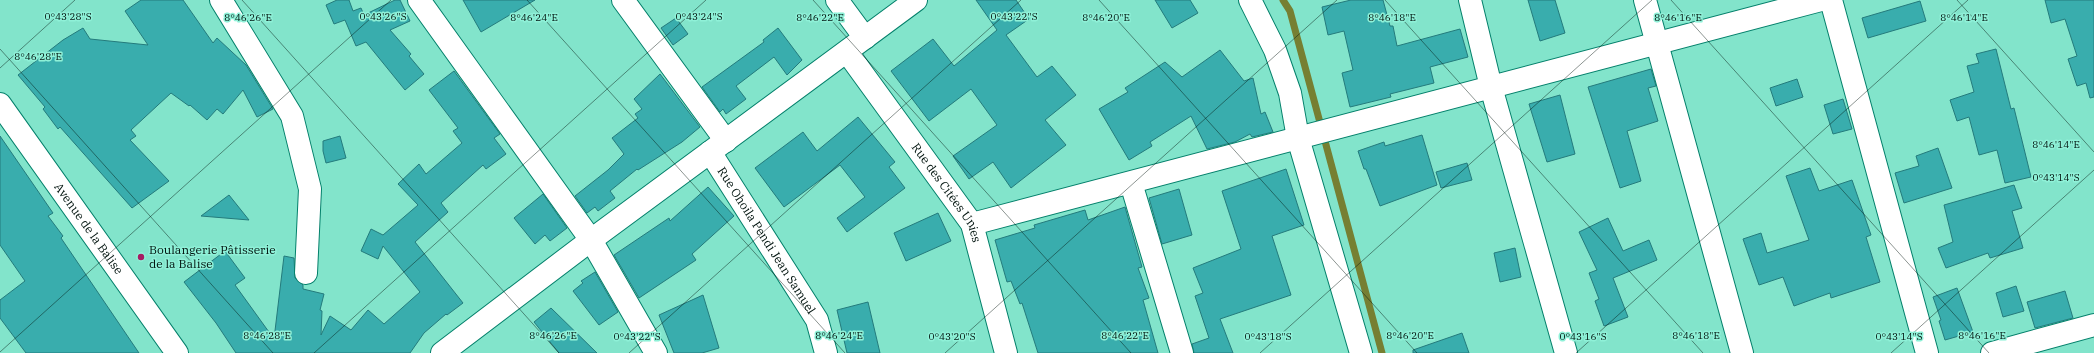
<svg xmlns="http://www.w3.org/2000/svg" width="2094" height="353" viewBox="0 0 2094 353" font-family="'IBM Plex Serif',serif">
<rect width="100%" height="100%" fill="#82e4cb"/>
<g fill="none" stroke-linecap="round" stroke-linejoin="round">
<path stroke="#767f32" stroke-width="7" d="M1283 0 1290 11 1382 353"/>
</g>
<path fill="#39adad" stroke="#247b7c" d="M141 0H183L213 43 217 38 246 65 273 109 257 117 243 90 223 114 217 109 207 120 190 105 189 106 171 93 131 130 136 136 130 140 169 181 132 208 60 127 58 129 43 109 45 107 18 75 63 40 83 28 90 39 148 45 125 11Z
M337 0H349L353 11 361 8 364 15 395 0H400L410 21 390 30 411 54 409 56 424 74 405 90 366 42 356 46 345 20 334 24 326 5Z
M463 0H535L481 32Z
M976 0H1016L1029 19 1006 35 1037 77 1052 66 1076 95 1045 120 1066 145 1011 188 993 162 969 179 953 156 997 125 971 89 929 121 891 71 933 39 954 66 997 30Z
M1155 0H1190L1198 13 1172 28Z
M1351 0H1383L1390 26H1393L1397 46 1460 29 1468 57 1430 67 1434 83 1390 94 1391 97 1350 107 1342 73 1353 70 1344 31 1328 35 1322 7Z
M1528 0H1555L1565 33 1540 41Z
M2045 0H2094V97L2090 98 2086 83 2077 86 2068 59 2077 56 2065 19 2051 23Z
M1920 1 1926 21 1868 38 1862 18Z
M676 18 688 34 673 45 661 28Z
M778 28 802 60 787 75 774 57 736 86 746 99 726 114 723 109 720 112 702 87 764 42 763 40Z
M1996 49 2011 109 2014 108 2031 177 2005 183 1997 150 1979 155 1969 117 1957 121 1950 100 1974 92 1967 66 1979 63 1976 54Z
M1220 50 1244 81 1253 78 1261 114 1265 112 1273 132 1252 137 1250 134 1235 142 1207 149 1191 116 1150 142 1152 146 1129 160 1099 109 1128 92 1125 88 1165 62 1182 77Z
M1651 69 1656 86 1648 88 1658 121 1627 131 1641 181 1620 188 1588 87Z
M454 71 500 134 494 138 506 154 486 169 483 165 441 203 448 212 415 242 463 303 447 315 446 314 424 333 410 353H236L216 323 184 282 225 251 245 278 235 285 274 339 284 256 294 258 295 278 303 285V289L324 294 320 310 322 311 321 335 330 316 351 330 368 310 384 324 420 292 383 246 378 259 361 251 371 229 383 235 418 205 398 184 419 164 426 174 462 143 453 131 458 128 429 90Z
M660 74 700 127 682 142 638 170 637 169 610 191 615 198 598 211 595 207 587 213 575 196 608 170 624 154 612 138 638 118 635 114 642 109 634 99Z
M1797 79 1803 97 1776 106 1770 88Z
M1560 95 1575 154 1547 162 1529 104Z
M1843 99 1852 129 1833 134 1824 105Z
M858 117 895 162 889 167 905 188 847 232 837 218 865 197 840 165 784 207 755 168 803 132 817 151Z
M1422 135 1437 185 1380 206 1366 169H1364L1358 151 1384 142 1385 146Z
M0 136 53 213 48 216 63 236 61 238 139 353H26L0 318V300L25 281 0 245Z
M340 136 346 158 326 163 323 151V141Z
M1938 148 1952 188 1904 203 1895 173 1919 166 1916 156Z
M1467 163 1472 180 1441 188 1436 172Z
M1810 168 1819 191 1852 180 1871 235 1866 237 1880 282 1831 298 1830 293 1794 306 1783 277 1759 285 1743 239 1761 233 1767 253 1809 240 1786 176Z
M1286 169 1304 225 1272 236 1291 295 1220 319 1233 353H1194L1192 344 1209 338 1195 296 1203 293 1193 268 1241 249 1222 191Z
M2014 185 2022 208 2012 211 2023 248 1990 258 1988 253 1946 268 1938 248 1953 242 1944 205Z
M708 187 734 216 692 254 696 260 639 298 614 255 669 218 670 221Z
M1179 189 1192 235 1162 244 1149 198Z
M543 194 567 228 550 241 545 235 535 244 514 218Z
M229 195 249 220 201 216Z
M1125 207 1142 267 1138 268 1149 298 1143 300 1158 353H1038L1022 303 1020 304 1011 281 1007 282 995 240 1035 228 1034 225 1085 210 1088 220Z
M938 213 951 241 906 261 894 233Z
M1608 218 1623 251 1649 240 1657 260 1613 278 1628 317 1604 326 1595 301 1599 299 1589 273 1597 270 1579 232Z
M1515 248 1521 277 1500 282 1494 253Z
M595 272 618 312 599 325 573 291 583 283 581 281Z
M2016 286 2024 311 2003 317 1996 293Z
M1957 288 1973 332 1945 340 1939 321 1941 320 1933 297Z
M2065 291 2073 318 2035 328 2027 302Z
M703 295 719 348 702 353H674L659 315Z
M868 302 880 353H847L837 310Z
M551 308 597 353H559L534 322Z
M1462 333 1469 353H1413V350Z"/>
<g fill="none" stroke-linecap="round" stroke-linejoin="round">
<defs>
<g id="street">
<path d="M221 0 292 116 310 189 306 273"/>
<path d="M419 0 591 240 656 353"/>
<path d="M623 0 726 141"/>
<path d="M837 0 865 38"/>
<path d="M1250 0 1275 50 1290 93 1298 138 1361 353"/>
<path d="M1470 0 1491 87 1566 353"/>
<path d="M1645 0 1742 353"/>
<path d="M1831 0 1927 353"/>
<path id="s1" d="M847 52 972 224 1006 353"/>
<path id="s2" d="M710 152 817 320 826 353"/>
<path d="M1131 183 1182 353"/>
<path d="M972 224 1821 0"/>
<path d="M442 353 591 240 916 0"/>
<path d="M1992 353 2094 325"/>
</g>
<g id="secondary">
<path id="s3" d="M0 104 177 353"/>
</g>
</defs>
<use href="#street" stroke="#04806b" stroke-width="24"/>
<use href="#secondary" stroke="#04806b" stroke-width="24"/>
<use href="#street" stroke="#fff" stroke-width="22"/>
<use href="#secondary" stroke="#fff" stroke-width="22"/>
</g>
<path fill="none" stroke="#01130e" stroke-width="1" stroke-opacity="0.45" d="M242 0 559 353M527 0 845 353M813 0 1131 353M1099 0 1417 353M1385 0 1703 353M1671 0 1989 353M1957 0 2094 152M0 49 273 353M0 68 75 0M0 352 391 0M314 353 706 0M629 353 1021 0M945 353 1337 0M1260 353 1652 0M1576 353 1968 0M1891 353 2094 170"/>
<circle fill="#a51c63" stroke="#8ff1d8" stroke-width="1.5" cx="141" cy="257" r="4"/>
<g text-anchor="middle" stroke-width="3" stroke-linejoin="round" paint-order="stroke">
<g font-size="12" fill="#01130e" stroke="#8ff1d8">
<text dy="4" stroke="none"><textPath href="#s1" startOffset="173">Rue des Citées Unies</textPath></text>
<text dy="4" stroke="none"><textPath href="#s3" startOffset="153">Avenue de la Balise</textPath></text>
<text dy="4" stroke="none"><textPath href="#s2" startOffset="105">Rue Ohoila Pendi Jean Samuel</textPath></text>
</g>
<g font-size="12" fill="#01130e" stroke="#8ff1d8" text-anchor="start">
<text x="149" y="254">Boulangerie Pâtisserie<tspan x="149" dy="14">de la Balise</tspan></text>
</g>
</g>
<g font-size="10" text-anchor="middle" fill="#01130e" stroke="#8ff1d8" stroke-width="3" stroke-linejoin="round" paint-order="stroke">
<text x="68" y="20">0°43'28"S</text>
<text x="383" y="20">0°43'26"S</text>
<text x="699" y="20">0°43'24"S</text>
<text x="1014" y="20">0°43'22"S</text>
<text x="248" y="21">8°46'26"E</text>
<text x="534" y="21">8°46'24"E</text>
<text x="820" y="21">8°46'22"E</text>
<text x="1106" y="21">8°46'20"E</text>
<text x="1392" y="21">8°46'18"E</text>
<text x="1678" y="21">8°46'16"E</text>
<text x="1964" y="21">8°46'14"E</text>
<text x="38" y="60">8°46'28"E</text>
<text x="2056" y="148">8°46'14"E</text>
<text x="2056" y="181">0°43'14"S</text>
<text x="267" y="339">8°46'28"E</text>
<text x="553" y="339">8°46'26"E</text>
<text x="839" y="339">8°46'24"E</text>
<text x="1125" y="339">8°46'22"E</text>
<text x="1410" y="339">8°46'20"E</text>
<text x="1696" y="339">8°46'18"E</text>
<text x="1982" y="339">8°46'16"E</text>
<text x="637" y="340">0°43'22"S</text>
<text x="952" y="340">0°43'20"S</text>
<text x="1268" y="340">0°43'18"S</text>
<text x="1583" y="340">0°43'16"S</text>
<text x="1899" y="340">0°43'14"S</text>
</g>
</svg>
